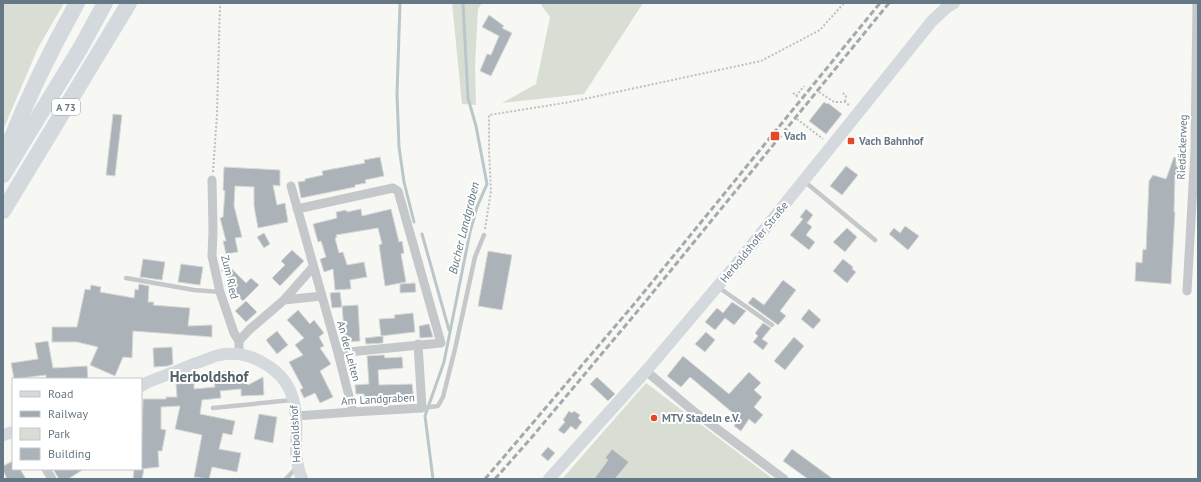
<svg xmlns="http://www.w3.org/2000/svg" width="1201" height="482" viewBox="0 0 1201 482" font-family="'PT Sans',sans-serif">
<rect width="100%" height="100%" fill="#f7f7f3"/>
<path fill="#d8ded4" d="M3 3H64L38 48 3 130Z
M452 3H482L478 9 475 65 476 105 462 104Z
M540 3H643L584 94 502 103 536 84 550 17Z
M646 383 773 479H562Z"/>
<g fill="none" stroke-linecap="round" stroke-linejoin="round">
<path stroke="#bac7ca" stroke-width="3" d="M400 3 397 94 399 147 404 182 414 222
M422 234 449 330
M433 479 425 416 444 362 470 232 477 207 487 184 476 126 468 98 463 3"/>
</g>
<path fill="#abb3b9" stroke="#d8d8d6" d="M489 15 504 26 502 28 512 33 491 76 480 71 487 54 491 55 499 36 482 27Z
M824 102 827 104 828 103 842 114 826 134 809 121Z
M113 114 122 115 115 176 106 175Z
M380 157 384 176 365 180 366 183 355 185V187L301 198 298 182 305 181V179L323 175 322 171 365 163 364 160Z
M1174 157 1176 158V166L1182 168 1180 176 1175 175 1174 212H1175L1171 284 1135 281 1136 262 1142 263 1143 249 1146 250 1149 181 1153 175 1166 179Z
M846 166 858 175 842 195 830 186Z
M224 167 280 170V186L273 185 277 205 285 203 288 222 258 228 254 206V187L235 186 234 206 242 237 235 238 238 252 226 254 223 241H226L220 218 223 217 225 191 223 190Z
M361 209 362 216 391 209 399 242 402 241 404 253 401 254 406 282 385 286 379 245 382 244 378 228 336 235 337 237 335 238 339 253 343 252 347 265 364 262 367 277 350 280 351 289 335 290 333 269 324 272 320 259 326 257 321 241 318 242 313 224 337 218 336 212 346 210 347 212Z
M806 209 813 215 807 223 806 222 812 227 806 235 815 242 809 250 790 235 803 219 800 217Z
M905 226 919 236 908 250 889 234 894 228 900 233Z
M847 228 857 237 845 252 833 242Z
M264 233 270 244 264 248 257 237Z
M292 250 304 261 280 286 272 278 285 265 281 261Z
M488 251 512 255 502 310 478 306Z
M143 259 165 262 162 280 140 277Z
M843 259 853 267 852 269 856 272 847 283 833 271Z
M181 264 203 267 200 285 178 282Z
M227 264 246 283 251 278 259 285 243 301 226 284 230 280 221 270Z
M783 280 796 290 780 311 786 316 778 325 748 303 753 297 764 305Z
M415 283 416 292 400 293V284Z
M139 284 149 286 148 302H154L153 305 190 308 188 326 212 325V337L133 331 132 358 123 357 115 376 90 365 98 347 77 342H52V327H77L85 289 90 290 91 285 101 287 100 292 134 298 135 289 138 290Z
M340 292 342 307 332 308 330 293Z
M246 301 257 312 246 322 235 311Z
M732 302 746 311 734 325 725 318 715 330 705 322 717 308 723 313Z
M358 305 360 341 345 342 342 306Z
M809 309 821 320 813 329 801 319Z
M298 310 310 324 314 320 324 333 319 337 324 346 320 348 331 364 320 371 333 397 320 403 315 393 304 398 300 390 303 388 289 362 303 355 295 345 304 338 287 320Z
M413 313 415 332 381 336 379 319 395 318 394 315Z
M763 323 771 328 762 339 768 343 763 350 753 342 758 336 755 333Z
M429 324 433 337 420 338 419 326Z
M277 331 288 345 277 354 266 340Z
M706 332 715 340 705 352 695 344Z
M383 336V343L366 344 365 338Z
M794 337 804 346 785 370 774 361Z
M48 341 53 368 87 366 88 379H46V375L14 379 11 363 38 359 35 343Z
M172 347 173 364 168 366 154 367 153 348Z
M384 355 385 358 402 357 403 368 378 370 379 385 412 384 414 400 365 404 364 394H356L355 385 369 384 367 356Z
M683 356 729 394 749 372 761 383 754 390 762 397 754 407 763 415 755 424 749 419 741 431 734 426 739 418 690 377 681 387 667 376Z
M233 371 234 381 240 380V373L248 385 263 377 264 395 241 396V389L220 391 221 398 202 400 200 414 235 421 232 435 223 433 219 449 241 453 237 472 212 467 209 479 194 477 202 435 175 429 180 406 161 407V429L166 430 162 451H158L159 467 141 469 143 399H166V397H177L176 384 194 383V389L215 387 213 373Z
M597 377 615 394 608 401 590 384Z
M569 411 572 413 574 411 580 415 578 418 582 422 576 430 571 426 564 434 558 430 565 422 563 420Z
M259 414 277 417 273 443 254 439Z
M548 447 555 453 548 461 541 455Z
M612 449 629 462 615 479H594L608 460 605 458Z
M792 449 833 479H808L783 461Z
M13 461V469H20L26 479H7L3 470V466Z
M53 469H84L68 479H59Z
M134 469H144L142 479H133Z"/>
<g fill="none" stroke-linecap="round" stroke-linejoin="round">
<path stroke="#bec0c2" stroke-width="2" stroke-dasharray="2 2" stroke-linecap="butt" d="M819 92 834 102H845L850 106
M793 93 799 98
M843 93 846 96 845 102
M796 96 804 86
M797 119 823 139
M213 172 217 114 220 3
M485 229 491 191 489 151V115L570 102 761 61 820 30 844 3"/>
<path stroke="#c4c8cb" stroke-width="4.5" d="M804 181 875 240
M126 278 194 290 220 292
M718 287 772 325
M213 408 292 400
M422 408 438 406 443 397 455 349 475 257 484 235
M286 479 297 467"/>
<path stroke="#c4c8cb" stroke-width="9" d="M212 180 213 231 212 256 220 292 234 333 239 341V353
M291 186 338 353 353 412
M297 209 393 188 398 191 441 343 338 353
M1187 291 1195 151 1197 3
M284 300 322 296
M239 341 249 330 284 300 313 267
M646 371 692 410 784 479
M296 416 353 412 422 408 418 344
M46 469 52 479"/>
<path stroke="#d4d9dd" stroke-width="12" d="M141 386 148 382C164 376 180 370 196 363 204 361 211 357 219 355 234 352 247 354 260 361 283 373 294 389 296 416 298 440 292 455 302 479
M3 435 13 432
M549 479 646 371 739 261 932 21 947 7 954 3"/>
<path stroke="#d4d9dd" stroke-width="16" d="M3 159C24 105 49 53 77 3
M3 175 81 47 105 3
M3 211 129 3"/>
<path stroke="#a2aaaf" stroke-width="3" stroke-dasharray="6 3" stroke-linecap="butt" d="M485 479 635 303 880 3
M495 479 532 437 641 307 889 3"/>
</g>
<g fill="#e44826" stroke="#fff" stroke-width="1.5">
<rect x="770" y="131" width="10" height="10" rx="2"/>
<rect x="847" y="137" width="8" height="8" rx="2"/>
<circle cx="654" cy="418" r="4"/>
</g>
<g text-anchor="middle" stroke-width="4" stroke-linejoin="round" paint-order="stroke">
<rect fill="#fff" stroke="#93a0aa" stroke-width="1" x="52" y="99" width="28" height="16" rx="3"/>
<g font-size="10" font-weight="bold" fill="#657885">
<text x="66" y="111">A 73</text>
</g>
<g font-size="11" font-weight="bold" fill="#657885" stroke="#fff" text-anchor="start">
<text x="784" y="140">Vach</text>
<text x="859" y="145">Vach Bahnhof</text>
<text x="662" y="422">MTV Stadeln e.V.</text>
</g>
<g font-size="11" fill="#657885" stroke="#fff">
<text transform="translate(1182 147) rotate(-88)" y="4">Riedäckerweg</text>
<text transform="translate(754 242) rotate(-51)" y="4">Herboldshofer Straße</text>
<text transform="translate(230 277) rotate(77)" y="4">Zum Ried</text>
<text transform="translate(349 351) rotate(75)" y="4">An der Leiten</text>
<text transform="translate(378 399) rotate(-3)" y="4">Am Landgraben</text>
<text transform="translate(295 434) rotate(-93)" y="4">Herboldshof</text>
</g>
<g font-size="12" font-style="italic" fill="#617a81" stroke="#fff">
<text transform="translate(464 228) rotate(-76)" y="4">Bucher Landgraben</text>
</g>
<g font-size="15" font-weight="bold" fill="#53616a" stroke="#fff">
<text x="209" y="382">Herboldshof</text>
</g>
</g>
<rect width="1201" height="482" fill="none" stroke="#657885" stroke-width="8"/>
<rect x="12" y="378" width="130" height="92" fill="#ffffff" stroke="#c1c9ce"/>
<rect x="20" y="391" width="20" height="6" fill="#d4d9dd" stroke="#c1c9ce"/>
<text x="48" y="398" font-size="12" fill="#657885">Road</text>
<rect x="20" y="411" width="20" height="6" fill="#a2aaaf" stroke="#c1c9ce"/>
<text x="48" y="418" font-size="12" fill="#657885">Railway</text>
<rect x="20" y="428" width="20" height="12" fill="#d8ded4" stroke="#c1c9ce"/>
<text x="48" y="438" font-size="12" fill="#657885">Park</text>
<rect x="20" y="448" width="20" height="12" fill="#abb3b9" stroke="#c1c9ce"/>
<text x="48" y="458" font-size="12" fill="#657885">Building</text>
</svg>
